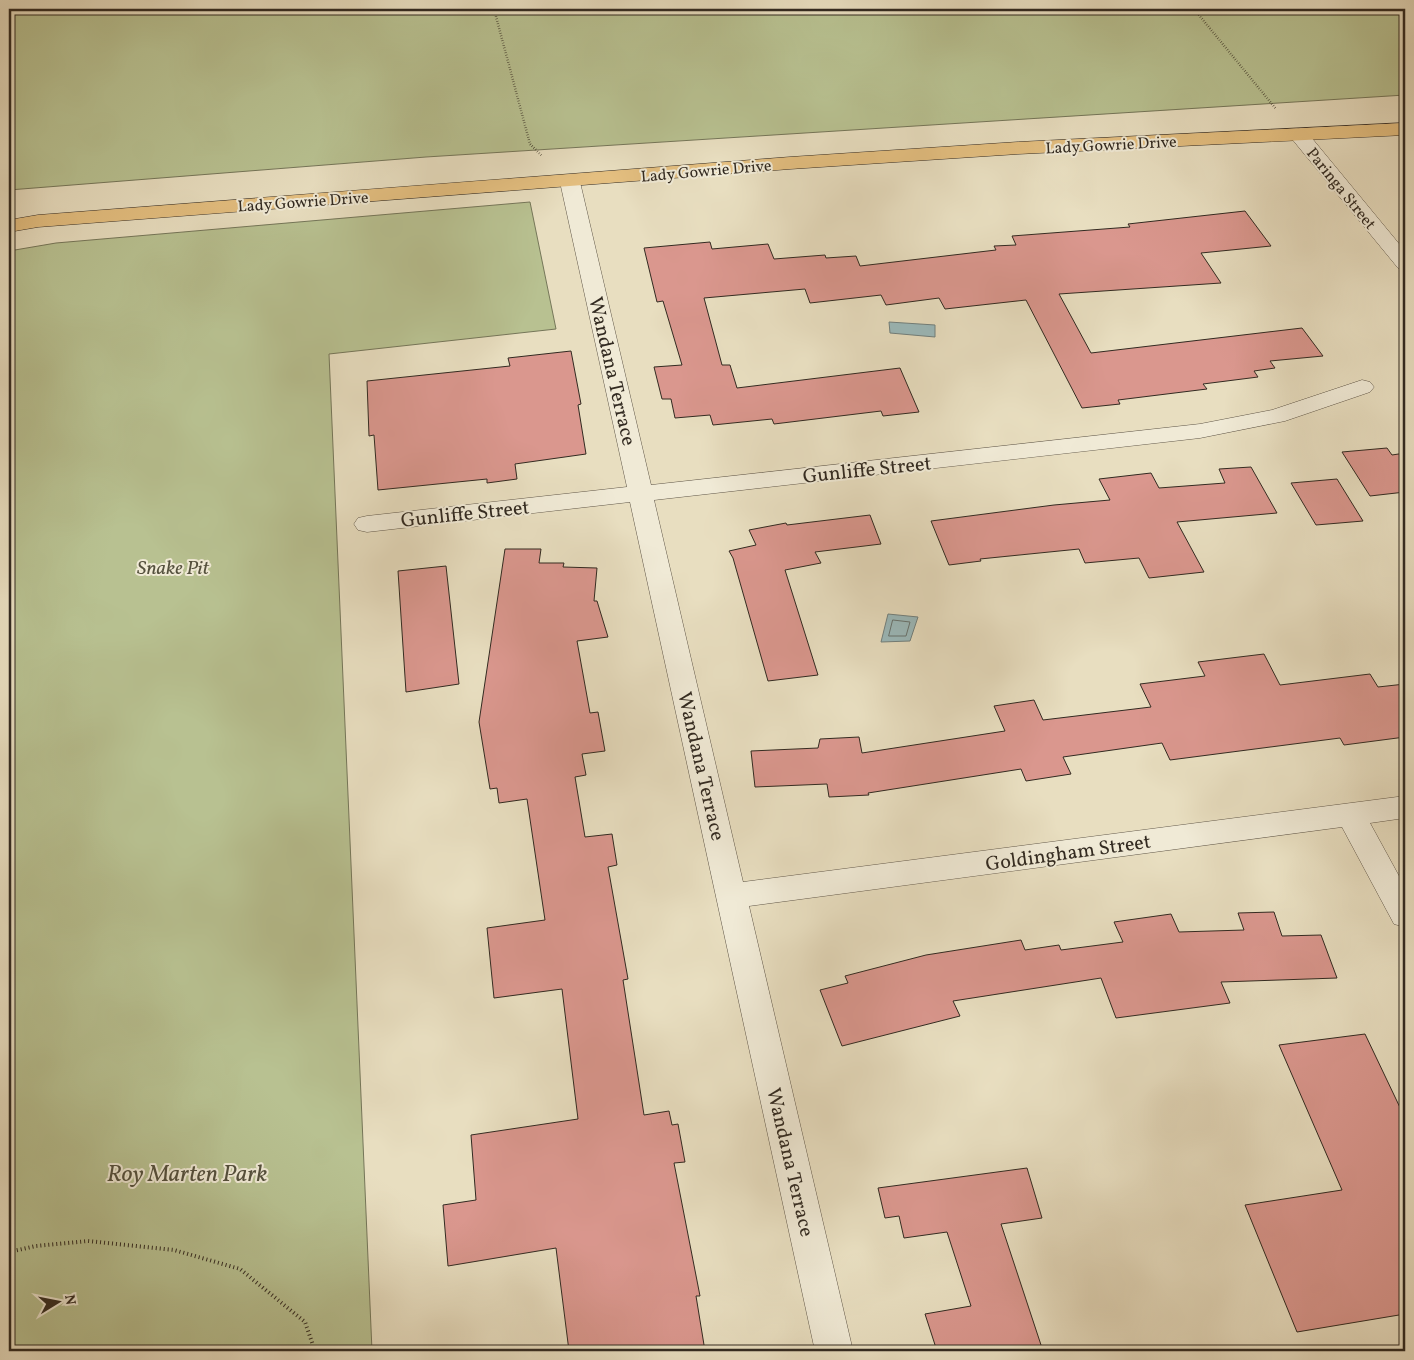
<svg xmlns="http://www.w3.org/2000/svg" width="1414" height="1360" viewBox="0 0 1414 1360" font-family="Vollkorn,serif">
<rect width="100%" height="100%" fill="#e8dec0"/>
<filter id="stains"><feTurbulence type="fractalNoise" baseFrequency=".004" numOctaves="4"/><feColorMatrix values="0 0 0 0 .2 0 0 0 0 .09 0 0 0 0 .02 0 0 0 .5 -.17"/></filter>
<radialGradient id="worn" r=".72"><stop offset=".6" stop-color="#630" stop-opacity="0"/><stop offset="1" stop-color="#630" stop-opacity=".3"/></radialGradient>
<path fill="#b8c191" stroke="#757659" d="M9 9H1405V95L426 157 9 190Z
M530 202 556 329 329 354 372 1351H9V251L56 243Z"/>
<path fill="#9bbabc" stroke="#71807e" d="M889 322 935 325V337L890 333Z
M888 614 918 617 910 641 881 642Z"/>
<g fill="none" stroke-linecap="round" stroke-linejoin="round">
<path stroke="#66726e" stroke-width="1" d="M893 620 910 622 906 636H889Z"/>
</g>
<path fill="#da978e" stroke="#322a21" d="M1245 211 1271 246 1201 253 1221 283 1059 294 1091 353 1302 328 1323 356 1270 361 1275 368 1254 371 1258 377 1203 384 1207 389 1118 400 1120 404 1082 408 1026 300 945 309 939 298 886 305 881 295 810 303 805 289 704 298 722 365H730L737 388 900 368 919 412 883 416 881 411 774 424 772 419 713 425 710 415 675 418 671 399H662L654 367 682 365 663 301 657 302 644 248 710 242 712 249 768 244 774 259 825 255 826 258 856 256 860 266 996 250 994 246 1016 245 1012 236 1130 227 1128 224Z
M571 351 581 404 578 405 586 454 515 464 517 479 487 483V479L378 490 374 435 369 436 367 381 510 366 508 358Z
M1387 448 1392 455 1405 453V492L1370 496 1342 452Z
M1251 467 1277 513 1177 522 1204 572 1149 578 1139 558 1085 563 1079 549 980 559 981 561 949 565 931 521 1054 505 1110 500 1099 479 1151 473 1159 488 1225 483 1219 469Z
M1337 479 1363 521 1316 525 1291 483Z
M870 515 881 544 815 552 821 563 785 570 818 675 768 681 733 558 729 551 756 545 749 530 786 523 787 525Z
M505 549H541L539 563H564L563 567 597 568 594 601H597L608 637 577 641 590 713 598 712 605 751 582 754 586 775 575 777 585 837 612 834 617 865 608 867 628 979 623 980 644 1115 669 1111 672 1125 678 1124 685 1162 674 1163 700 1296H696L705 1351H569L556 1248 448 1266 443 1205 476 1200 471 1135 578 1119 562 989 494 998 487 928 545 920 527 799 499 803 497 788 490 789 479 722Z
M446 566 459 684 406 692 398 571Z
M1264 654 1280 685 1370 674 1378 687 1405 684V737L1344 745 1340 738 1170 760 1162 743 1063 757 1071 774 1026 781 1021 769 868 793 869 795 829 797 827 784 755 787 751 751 818 748 820 739 859 737 862 753 1005 731 994 706 1034 700 1043 720 1151 707 1140 684 1205 676 1198 662Z
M1274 912 1282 936 1321 935 1337 978 1221 982 1230 1003 1116 1018 1101 978 953 1001 960 1016 842 1046 820 990 848 983 845 976 926 955 1021 940 1025 950 1059 945 1061 950 1123 942 1114 922 1171 914 1179 932 1244 930 1238 913Z
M1365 1034 1405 1118V1314L1297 1332 1245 1205 1342 1190 1279 1045Z
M1027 1168 1042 1218 1001 1224 1043 1351H937L925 1314 971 1306 947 1232 904 1238 899 1216 885 1218 878 1188Z"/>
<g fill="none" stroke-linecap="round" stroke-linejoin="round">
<defs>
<path id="minor" d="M1299 129 1306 131 1405 251V270L1398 268 1292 139 1289 135 1292 131Z
M570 176 577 178 580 182 651 485 1200 424 1272 410 1362 380 1370 382 1374 387 1370 392 1285 421 1200 438 654 500 743 882 1405 796V818L1370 823 1405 887V927L1394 924 1342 827 749 906 853 1351H815L630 502 367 532 358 530 354 524 358 518 367 516 627 487 560 182 563 178Z"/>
<path id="major" d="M1405 123V135L1018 154 790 169 38 227 9 232V220L38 215 790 157 1018 142Z"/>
</defs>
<use href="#minor" stroke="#605749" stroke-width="1"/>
<use href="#major" stroke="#322a21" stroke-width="1"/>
<path stroke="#322a21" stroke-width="2.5" stroke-dasharray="0.5 2" stroke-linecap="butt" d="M494 9 530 144 542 156
M1194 9 1276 109"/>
<path stroke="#322a21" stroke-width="4" stroke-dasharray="1 3" stroke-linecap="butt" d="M9 1252 36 1246 88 1241 174 1250 240 1269 305 1322 315 1351"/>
<use href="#minor" fill="#f0ead6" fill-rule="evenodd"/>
<use href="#major" fill="#e4bf80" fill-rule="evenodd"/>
</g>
<g text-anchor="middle" stroke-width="4" stroke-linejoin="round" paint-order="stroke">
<g font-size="16" fill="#322a21" stroke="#f0ead6">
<text transform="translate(1111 144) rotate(-3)" y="6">Lady Gowrie Drive</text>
<text transform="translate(706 170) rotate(-5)" y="6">Lady Gowrie Drive</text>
<text transform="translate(1342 188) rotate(51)" y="6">Paringa Street</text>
<text transform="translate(303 201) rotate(-4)" y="6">Lady Gowrie Drive</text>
</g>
<g font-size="20" fill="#322a21" stroke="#f0ead6">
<text transform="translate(613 371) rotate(77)" y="7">Wandana Terrace</text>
<text transform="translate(867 469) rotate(-6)" y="7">Gunliffe Street</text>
<text transform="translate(465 513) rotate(-6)" y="7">Gunliffe Street</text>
<text transform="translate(702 766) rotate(77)" y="7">Wandana Terrace</text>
<text transform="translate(1068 852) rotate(-8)" y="7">Goldingham Street</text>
<text transform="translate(791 1162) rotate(77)" y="7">Wandana Terrace</text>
</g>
<g font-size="20" font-style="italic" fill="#54503d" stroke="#f0ead6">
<text x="173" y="574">Snake Pit</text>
</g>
<g font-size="24" font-style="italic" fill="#54503d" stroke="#f0ead6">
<text x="187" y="1181">Roy Marten Park</text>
</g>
</g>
<rect width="1414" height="1360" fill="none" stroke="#e8dec0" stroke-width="30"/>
<rect x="10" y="10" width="1394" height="1340" fill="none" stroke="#322a21" stroke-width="2.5"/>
<rect x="15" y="15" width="1384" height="1330" fill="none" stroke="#322a21"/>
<g transform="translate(58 1302) rotate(80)" stroke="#f0ead6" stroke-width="4" paint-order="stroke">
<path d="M0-4L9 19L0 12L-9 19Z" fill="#322a21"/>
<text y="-8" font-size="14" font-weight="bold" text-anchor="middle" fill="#322a21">N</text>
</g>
<rect width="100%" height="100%" filter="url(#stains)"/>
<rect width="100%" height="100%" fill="url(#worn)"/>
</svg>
